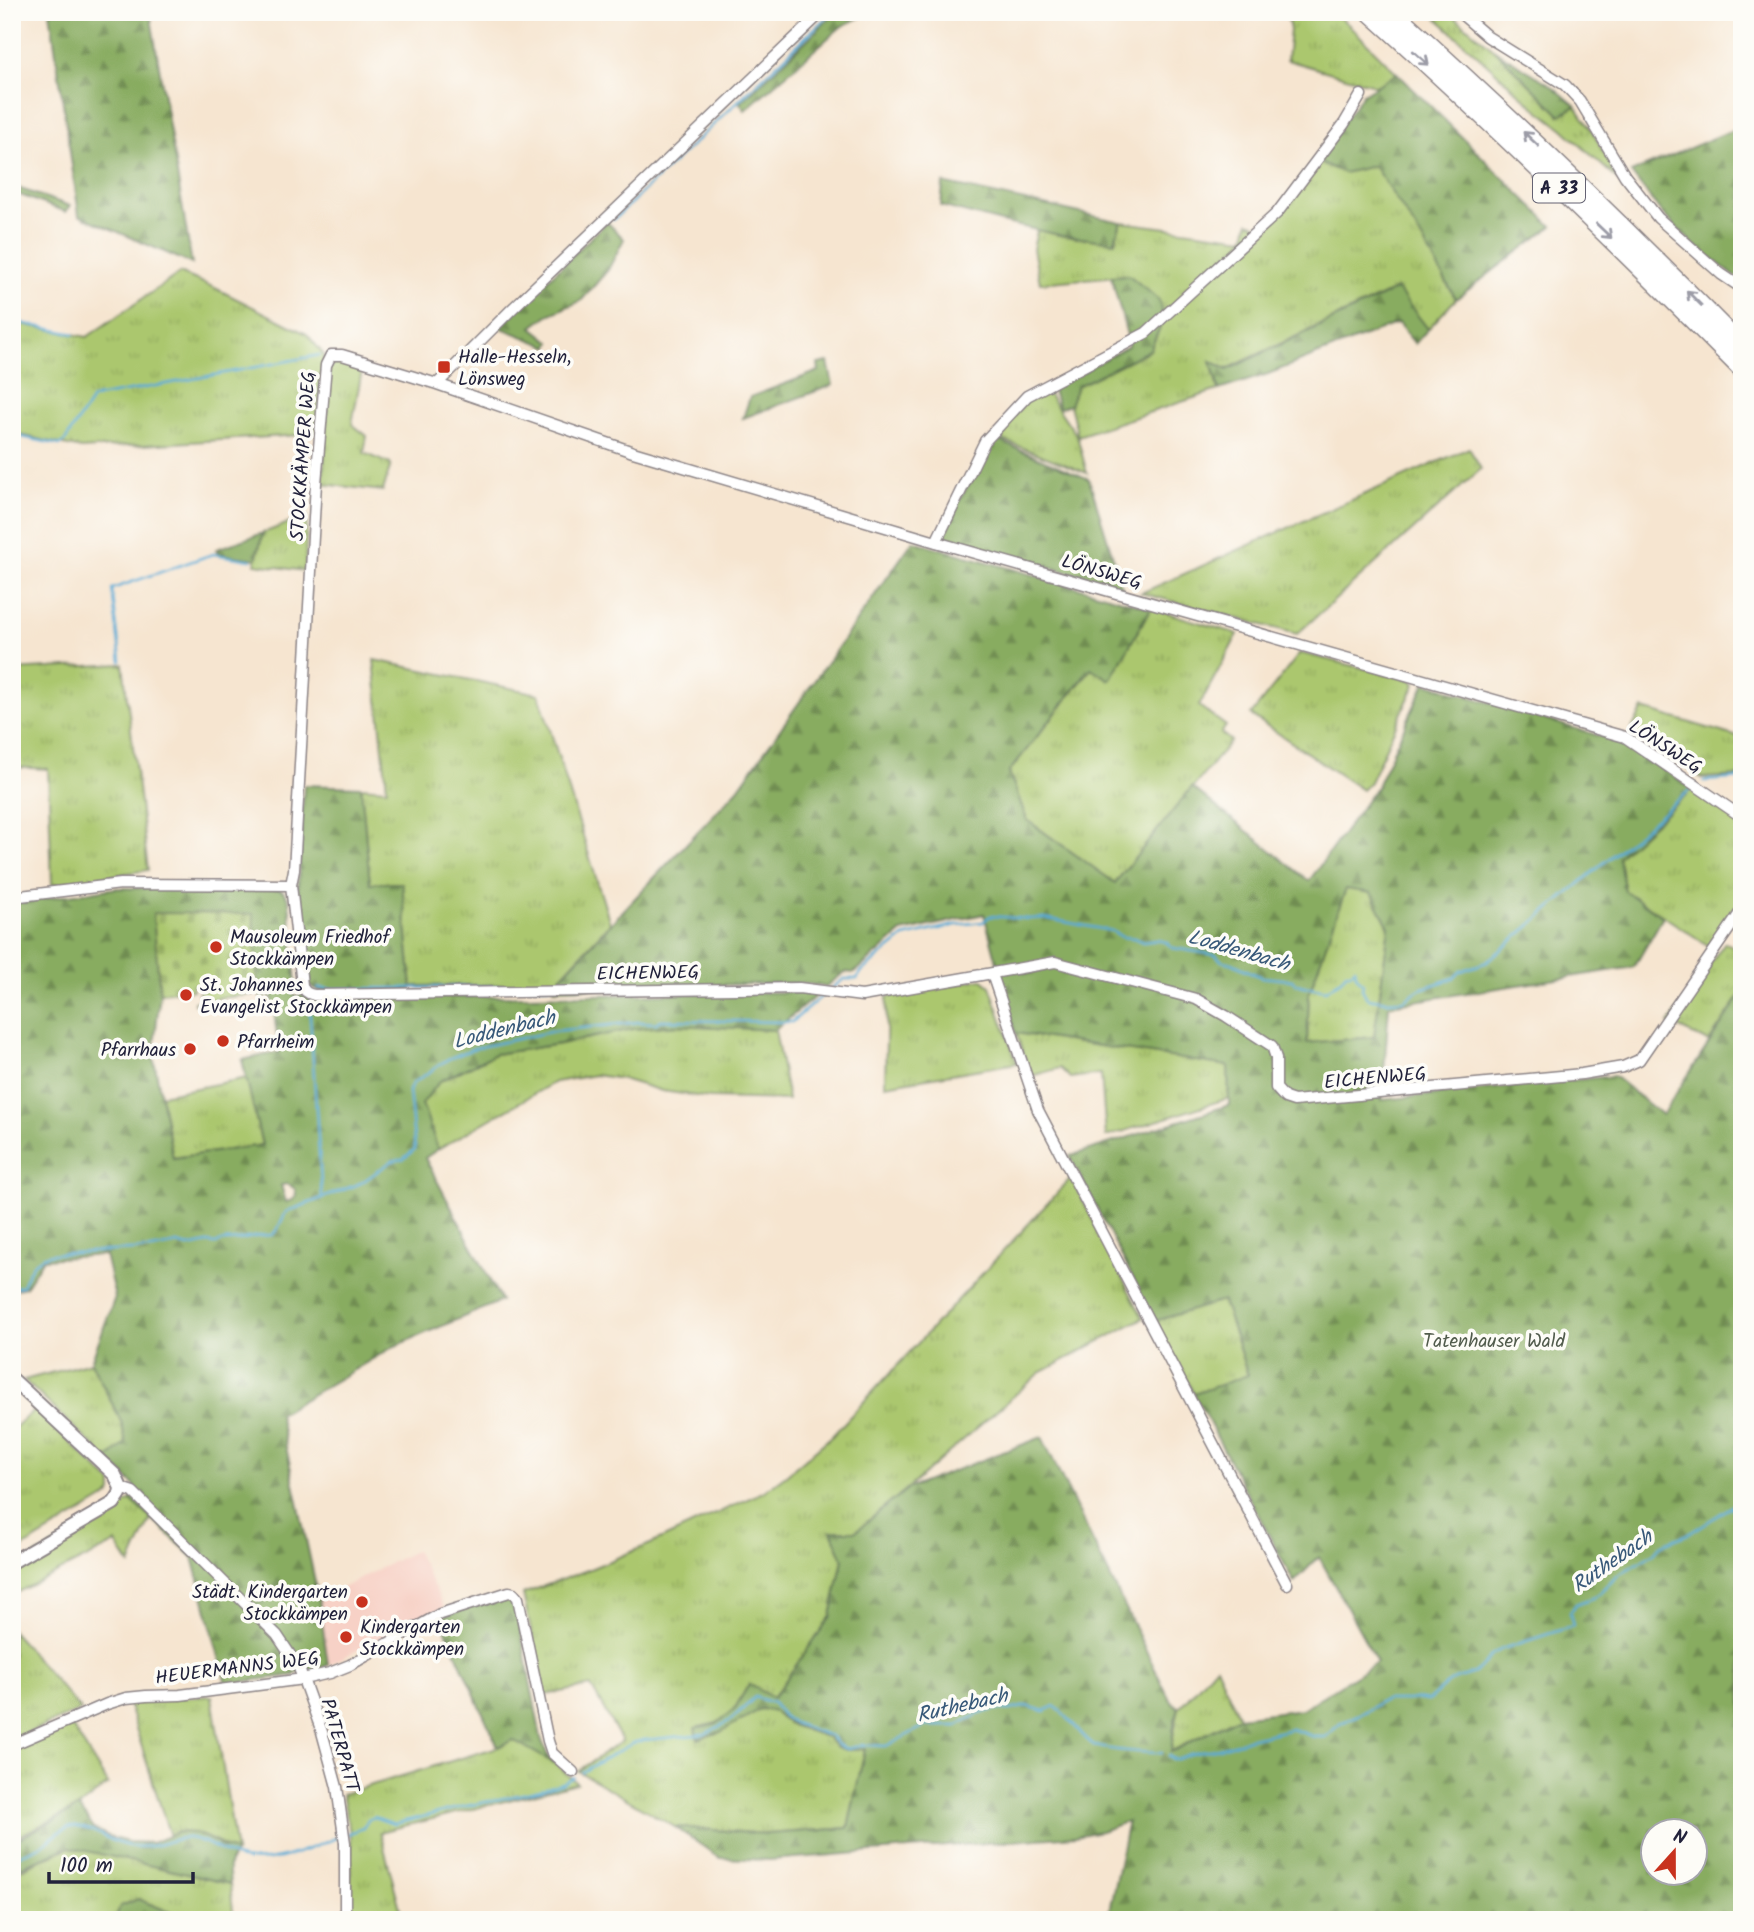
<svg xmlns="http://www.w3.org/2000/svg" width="1754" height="1932" viewBox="0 0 1754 1932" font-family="Kalam,sans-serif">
<defs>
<pattern id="grass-tufts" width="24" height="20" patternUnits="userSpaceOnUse" patternTransform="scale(1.75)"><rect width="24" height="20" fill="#abc76e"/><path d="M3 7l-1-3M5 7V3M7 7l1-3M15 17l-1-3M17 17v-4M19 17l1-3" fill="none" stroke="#93ab60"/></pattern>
<pattern id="forest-firs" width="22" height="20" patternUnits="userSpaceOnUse" patternTransform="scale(1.75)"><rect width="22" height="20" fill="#88ac61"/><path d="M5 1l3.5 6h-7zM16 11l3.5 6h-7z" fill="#6f8c51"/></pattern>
<pattern id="cemetery-stones" width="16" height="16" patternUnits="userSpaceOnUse" patternTransform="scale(1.75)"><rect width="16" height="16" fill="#abc76e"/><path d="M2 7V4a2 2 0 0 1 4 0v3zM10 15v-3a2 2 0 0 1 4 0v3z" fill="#93ab60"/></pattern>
</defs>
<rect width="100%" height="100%" fill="#fdfcf7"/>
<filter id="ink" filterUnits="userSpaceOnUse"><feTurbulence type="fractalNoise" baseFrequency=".0143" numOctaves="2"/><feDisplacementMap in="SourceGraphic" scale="14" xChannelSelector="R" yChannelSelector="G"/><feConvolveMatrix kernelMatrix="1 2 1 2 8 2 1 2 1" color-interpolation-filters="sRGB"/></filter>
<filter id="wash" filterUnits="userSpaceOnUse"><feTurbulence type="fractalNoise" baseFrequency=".00686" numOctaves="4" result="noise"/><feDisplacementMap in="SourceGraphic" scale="28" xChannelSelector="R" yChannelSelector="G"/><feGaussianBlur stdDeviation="1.57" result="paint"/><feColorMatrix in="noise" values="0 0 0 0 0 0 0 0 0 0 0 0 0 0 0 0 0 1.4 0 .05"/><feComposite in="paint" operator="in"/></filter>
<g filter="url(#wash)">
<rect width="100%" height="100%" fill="#f6e5d0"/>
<path fill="#f7d1c6" d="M416 1550 444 1607 328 1665 313 1671 303 1608Z"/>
<path fill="url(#grass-tufts)" stroke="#667454" stroke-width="2" d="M1286 12H1333L1350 26 1397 73 1377 86 1287 60 1290 30Z
M1430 12H1449L1496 51 1560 115 1576 106 1595 136 1619 181 1563 129 1532 105Z
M1316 161 1344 173 1374 165 1418 232 1456 299 1428 329 1396 289 1227 369 1211 361 1218 390 1078 436 1070 405 1077 386 1150 350 1164 318 1277 214Z
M1121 222 1244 238 1249 222 1260 226 1163 314 1129 275 1040 283 1033 249 1037 230 1064 236 1115 242Z
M180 273 215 288 307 334 324 355 315 434 81 449 12 433V322L87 337Z
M338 361 362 370 352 424 367 436 364 453 391 464 383 491 323 484 329 368Z
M1045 389 1077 436 1087 473 995 437 1028 399Z
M1469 448 1481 469 1297 634 1141 593Z
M307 516 305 571 255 564 263 533Z
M1151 608 1238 634 1199 706 1226 726 1221 733 1231 741 1115 883 1027 820 1009 772 1092 668 1110 679Z
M1300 653 1412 680 1415 684 1370 782 1362 790 1251 715Z
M374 660 539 694 610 923 554 984 412 986 402 884 370 883 361 787 387 789Z
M123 664 148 870 52 885 48 769 12 767V670Z
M1643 709 1742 738V776L1702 778 1630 732Z
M1692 789 1742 822V898L1709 946 1625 891 1618 857Z
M1346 888 1371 892 1389 927 1374 1037 1307 1043 1309 993Z
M1725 942 1742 952V993L1709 1042 1669 1023Z
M981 979 990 986 1017 1063 885 1085 887 997Z
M676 1025 775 1030 788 1100 710 1098 662 1091 622 1079 595 1075 555 1082 438 1149 422 1104 440 1081 495 1054 560 1044 633 1029Z
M1016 1033 1228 1066 1229 1098 1106 1137 1101 1074 1070 1078 1060 1068 1031 1076Z
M247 1078 262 1145 173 1158 161 1095Z
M1071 1178 1143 1318 1040 1373 907 1489 856 1531H831L843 1559 831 1616 773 1698 749 1684 734 1710 697 1739 720 1732 761 1709 775 1712 789 1724 827 1737 837 1747 846 1750 865 1749 848 1828 767 1834 675 1827 578 1771 622 1741 591 1686 545 1695 523 1594 585 1571 653 1543 763 1492 786 1475 832 1436Z
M1223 1300 1248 1376 1194 1394 1155 1321Z
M91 1362 121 1421 126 1443 107 1459 24 1380Z
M35 1409 112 1483V1493L107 1497 12 1554V1430Z
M131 1500 151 1518 130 1565 116 1543 12 1595V1569Z
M12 1631 81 1710 12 1740Z
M1216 1666 1239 1717 1170 1752 1179 1708Z
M212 1696 236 1852C216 1843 192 1825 170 1836L128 1703 148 1699Z
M68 1724 73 1728 108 1784 79 1807 12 1839V1748Z
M513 1740 557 1765 577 1783 380 1832 403 1920H350L351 1837 342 1794 498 1747Z
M70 1847 230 1884 234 1920H189L138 1899 120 1906 115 1920H12V1873Z"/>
<path fill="url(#forest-firs)" stroke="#55674e" stroke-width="2" fill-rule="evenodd" d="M50 12H150L192 264 79 215Z
M836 12H871L842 26 745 110 740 103Z
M1496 51 1551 85 1576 106 1560 115Z
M1397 73 1552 226 1456 299 1418 232 1374 166 1344 173 1316 161 1363 94Z
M1742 126V282L1692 243 1662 213 1631 173Z
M943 183 1121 222 1114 242 1064 236 1005 223 941 206Z
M12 186 70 206 66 212 12 192Z
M607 222 624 239 608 270 581 301 548 315 532 327 551 342 549 347 499 327Z
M1129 275 1159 300 1164 318 1150 350 1077 386 1070 405 1059 408 1052 389 1128 346V339L1111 276Z
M1397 289 1428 329 1415 344 1398 323 1268 374 1219 390 1211 361 1227 370Z
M828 362 833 385 743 418 750 397 819 371 818 364Z
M992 438 1089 479 1122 587 941 537Z
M263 533 256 559 218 554 216 549Z
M913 541 1151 608 1110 680 1091 668 1009 772 1027 820 1115 883 1192 787 1309 881 1377 786 1425 683 1623 743 1692 789 1618 857 1625 891 1663 917 1634 967 1389 1005 1382 1100 1614 1076 1662 1115 1742 993V1920H1107L1128 1821 1101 1831 1075 1836 770 1860 720 1858 675 1827 767 1834 848 1828 865 1749 846 1750 837 1747 827 1737 789 1724 775 1712 761 1709 720 1732 697 1739 695 1728 717 1723 734 1710 749 1684 773 1698 831 1616 843 1559 831 1531H856L907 1489 1042 1437 1170 1700 1179 1708 1174 1723 1171 1752 1239 1717 1302 1709 1377 1662 1319 1557 1294 1582 1194 1394 1248 1375 1223 1301 1155 1321 1070 1156 1229 1105 1228 1066 1016 1033 984 914 902 932 854 973 845 972 825 987 810 984 790 983 554 989V984L738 789ZM1346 889 1371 893 1389 927 1374 1037 1307 1043 1309 993ZM1652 1830H1694V1872H1652Z
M304 785 361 787 370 883H402L412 990 319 991 312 987 307 982 298 887Z
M117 888 279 889 285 893 289 901 296 983 292 990 295 997 301 995 312 999 798 992 818 994 775 1030 676 1025 633 1029 560 1044 495 1054 440 1081 422 1104 438 1149 425 1158 501 1301 395 1346 279 1414 319 1600 328 1665 309 1673 305 1670 296 1673 295 1675 226 1684 193 1557 131 1500 135 1486 107 1459 126 1443 121 1421 91 1362 115 1297 105 1255 43 1259 25 1287 12 1290V903ZM153 914H253L258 994 261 998 272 996 279 1052 242 1060 262 1145 173 1158 153 1055 160 993ZM288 1184 295 1189 296 1195 293 1200 286 1202 281 1185Z
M508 1596 515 1602 541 1738 547 1754 557 1765 513 1740 498 1747 440 1617Z
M79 1807 94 1829 112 1838 128 1842 152 1843 178 1832 196 1833 236 1852C226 1863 229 1871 230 1884L70 1847 12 1870V1842Z
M138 1899 189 1920H115L120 1906Z"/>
<path fill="url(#cemetery-stones)" stroke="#667454" stroke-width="2" d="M153 913 253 914 258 994 218 998 194 1004V1002L197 1001 200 998 198 993 200 991 199 986 196 984 192 986 193 990 160 993Z"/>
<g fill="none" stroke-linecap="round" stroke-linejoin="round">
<path stroke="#5aabd5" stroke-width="2.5" d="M613 220 832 12
M12 321 74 334
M12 435 60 445 65 441 92 399 97 397 320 355
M121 661 112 589 207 556 213 554 251 560
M1704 781 1742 778
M318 988 329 989 553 986
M831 989 844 979H857L862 971 904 937 956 925 983 922 990 916 1029 919 1044 918 1112 931 1122 937 1134 938 1143 942 1157 940 1166 942 1173 948 1216 955 1222 961 1232 963 1261 977 1292 980C1298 988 1316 987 1326 990L1341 980 1346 973H1350L1355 968 1356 975 1363 984 1362 989 1367 998 1387 1001 1404 1000 1420 989 1454 978 1461 971 1487 962 1691 789
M311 1001 310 1016 322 1197
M12 1288 22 1286C29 1270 32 1259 51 1254L152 1249 177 1244 189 1247 207 1243 216 1244C224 1239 229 1242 238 1240 250 1238 260 1235 272 1235L277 1230 286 1212 361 1183 392 1161 403 1159 415 1149 409 1091 412 1084 448 1059 475 1048 554 1031 639 1022 656 1023 661 1020 792 1022 823 995
M1169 1756 1173 1759H1177L1191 1754 1228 1746 1248 1739 1292 1729 1315 1737H1325L1341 1723 1370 1709 1379 1702 1386 1700H1409L1415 1699 1428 1701 1446 1685 1455 1679 1475 1673 1493 1654 1502 1649 1573 1626 1570 1613 1576 1604 1592 1598 1600 1593 1618 1575 1653 1554 1661 1545 1690 1533 1742 1500
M582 1772 633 1743 644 1740 705 1734 731 1720 755 1697 773 1703 783 1716 791 1722 830 1736 838 1745 847 1749 863 1745 886 1746 925 1726H956L979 1714 995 1709 1010 1710 1026 1706 1045 1711 1054 1706C1070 1716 1081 1737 1094 1745 1102 1750 1151 1753 1162 1753
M347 1834 363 1828 368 1820 374 1817 394 1824 462 1807 541 1790 563 1783 573 1777
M12 1857C25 1853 36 1849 47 1842 56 1836 62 1827 74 1827 94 1826 110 1844 130 1846 138 1847 149 1847 157 1845 168 1843 176 1837 188 1838 204 1839 218 1850 232 1856 269 1870 307 1849 341 1836"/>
</g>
</g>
<g filter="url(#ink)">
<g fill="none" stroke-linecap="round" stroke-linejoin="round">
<defs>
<path id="minor" d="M1459 12 1488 37 1565 85 1580 101 1625 176 1658 218 1721 274 1742 288
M437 384 512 309 822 12
M936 542 985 441 1027 396 1146 333 1277 213 1344 124 1361 95
M1742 817 1625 737 936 542 633 452 437 384 342 355H331L326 365 316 483 294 870 291 885 302 985C304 992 308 994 314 995L799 988 862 996 1055 962 1196 999 1226 1016 1272 1046 1276 1058V1088L1285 1098 1294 1101 1582 1074 1623 1067 1639 1060 1742 910
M12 897 121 884 291 885
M992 974 1038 1110 1287 1584
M121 1488 133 1492 277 1635 299 1668 322 1732 337 1787 345 1843V1920
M12 1745 107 1704 126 1698 146 1696 180 1695 258 1685 303 1679 330 1673 350 1665 440 1614 509 1592 514 1593 518 1598 548 1741 552 1753 573 1772"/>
<path id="tertiary" d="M12 1379 115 1475 121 1488 120 1494 114 1503 12 1562"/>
<path id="motorway" d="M1370 12C1498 127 1621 247 1742 369
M1393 12C1513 120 1629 232 1742 347"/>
</defs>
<use href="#minor" stroke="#8c8486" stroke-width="13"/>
<use href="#tertiary" stroke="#8c8486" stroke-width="16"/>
<use href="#motorway" stroke="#8c8486" stroke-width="21"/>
<use href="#minor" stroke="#fff" stroke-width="10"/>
<use href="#tertiary" stroke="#fff" stroke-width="12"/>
<use href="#motorway" stroke="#fff" stroke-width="18"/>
</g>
<defs><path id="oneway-shaft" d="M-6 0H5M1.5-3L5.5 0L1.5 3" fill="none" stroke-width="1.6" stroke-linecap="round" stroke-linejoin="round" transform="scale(1.75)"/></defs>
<g stroke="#9c9ca7">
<use href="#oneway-shaft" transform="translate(1421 58) rotate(42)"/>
<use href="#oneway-shaft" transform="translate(1531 139) rotate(-137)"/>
<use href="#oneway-shaft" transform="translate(1604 231) rotate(44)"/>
<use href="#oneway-shaft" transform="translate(1694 298) rotate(-135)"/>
</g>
</g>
<g fill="#c8321e" stroke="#fdfcf7" stroke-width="2.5">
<rect x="437" y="360" width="14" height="14" rx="3.5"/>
<circle cx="216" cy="947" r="7"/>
<circle cx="186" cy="995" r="7"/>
<circle cx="223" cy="1041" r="7"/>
<circle cx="190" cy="1049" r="7"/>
<circle cx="362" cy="1602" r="7"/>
<circle cx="346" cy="1637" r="7"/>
</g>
<g text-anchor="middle" stroke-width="7" stroke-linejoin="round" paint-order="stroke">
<rect fill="#fdfcf7" stroke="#646373" stroke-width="2" x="1533" y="173.5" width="52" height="29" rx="5"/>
<g font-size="18" font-weight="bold" fill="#22223b">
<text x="1559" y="194">A 33</text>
</g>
<g font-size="19" fill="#22223b" stroke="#fdfcf7" text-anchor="start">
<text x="458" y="363">Halle-Hesseln,<tspan x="458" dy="22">Lönsweg</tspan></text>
<text x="230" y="943">Mausoleum Friedhof<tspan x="230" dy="22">Stockkämpen</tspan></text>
<text x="200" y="991">St. Johannes<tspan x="200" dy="22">Evangelist Stockkämpen</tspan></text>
<text x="237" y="1048">Pfarrheim</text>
<text x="176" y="1056" text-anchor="end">Pfarrhaus</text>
<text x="348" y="1598" text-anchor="end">Städt. Kindergarten<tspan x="348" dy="22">Stockkämpen</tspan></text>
<text x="360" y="1633">Kindergarten<tspan x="360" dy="22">Stockkämpen</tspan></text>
</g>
<g font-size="19" fill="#22223b" stroke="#fdfcf7">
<text transform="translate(302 456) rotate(-86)" y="7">STOCKKÄMPER WEG</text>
<text transform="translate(1102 571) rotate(16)" y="7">LÖNSWEG</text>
<text transform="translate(1666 746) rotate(33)" y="7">LÖNSWEG</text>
<text transform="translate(648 972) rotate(-1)" y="7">EICHENWEG</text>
<text transform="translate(1375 1077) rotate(-5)" y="7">EICHENWEG</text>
<text transform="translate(237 1667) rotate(-7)" y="7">HEUERMANNS WEG</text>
<text transform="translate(341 1745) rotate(74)" y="7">PATERPATT</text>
</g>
<g font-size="19" fill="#525c4d" stroke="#fdfcf7">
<text x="1494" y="1347">Tatenhauser Wald</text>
</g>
<g font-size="21" font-style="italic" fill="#385979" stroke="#fdfcf7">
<text transform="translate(1239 950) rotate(16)" y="7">Loddenbach</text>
<text transform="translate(504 1029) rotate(-14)" y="7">Loddenbach</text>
<text transform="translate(1612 1561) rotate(-35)" y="7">Ruthebach</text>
<text transform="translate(962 1705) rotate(-13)" y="7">Ruthebach</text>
</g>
</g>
<rect width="1754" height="1932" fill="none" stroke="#fdfcf7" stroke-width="42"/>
<g transform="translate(1674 1852) rotate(21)"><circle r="33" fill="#fdfcf7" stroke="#a5a5ac" stroke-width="2"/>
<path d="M0-5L12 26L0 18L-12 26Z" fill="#c8321e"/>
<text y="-10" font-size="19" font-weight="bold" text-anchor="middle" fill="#22223b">N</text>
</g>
<path d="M49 1872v10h144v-10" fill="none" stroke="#22223b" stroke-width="3.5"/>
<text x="60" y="1872" font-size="21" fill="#22223b" stroke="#fdfcf7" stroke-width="5" paint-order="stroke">100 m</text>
</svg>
